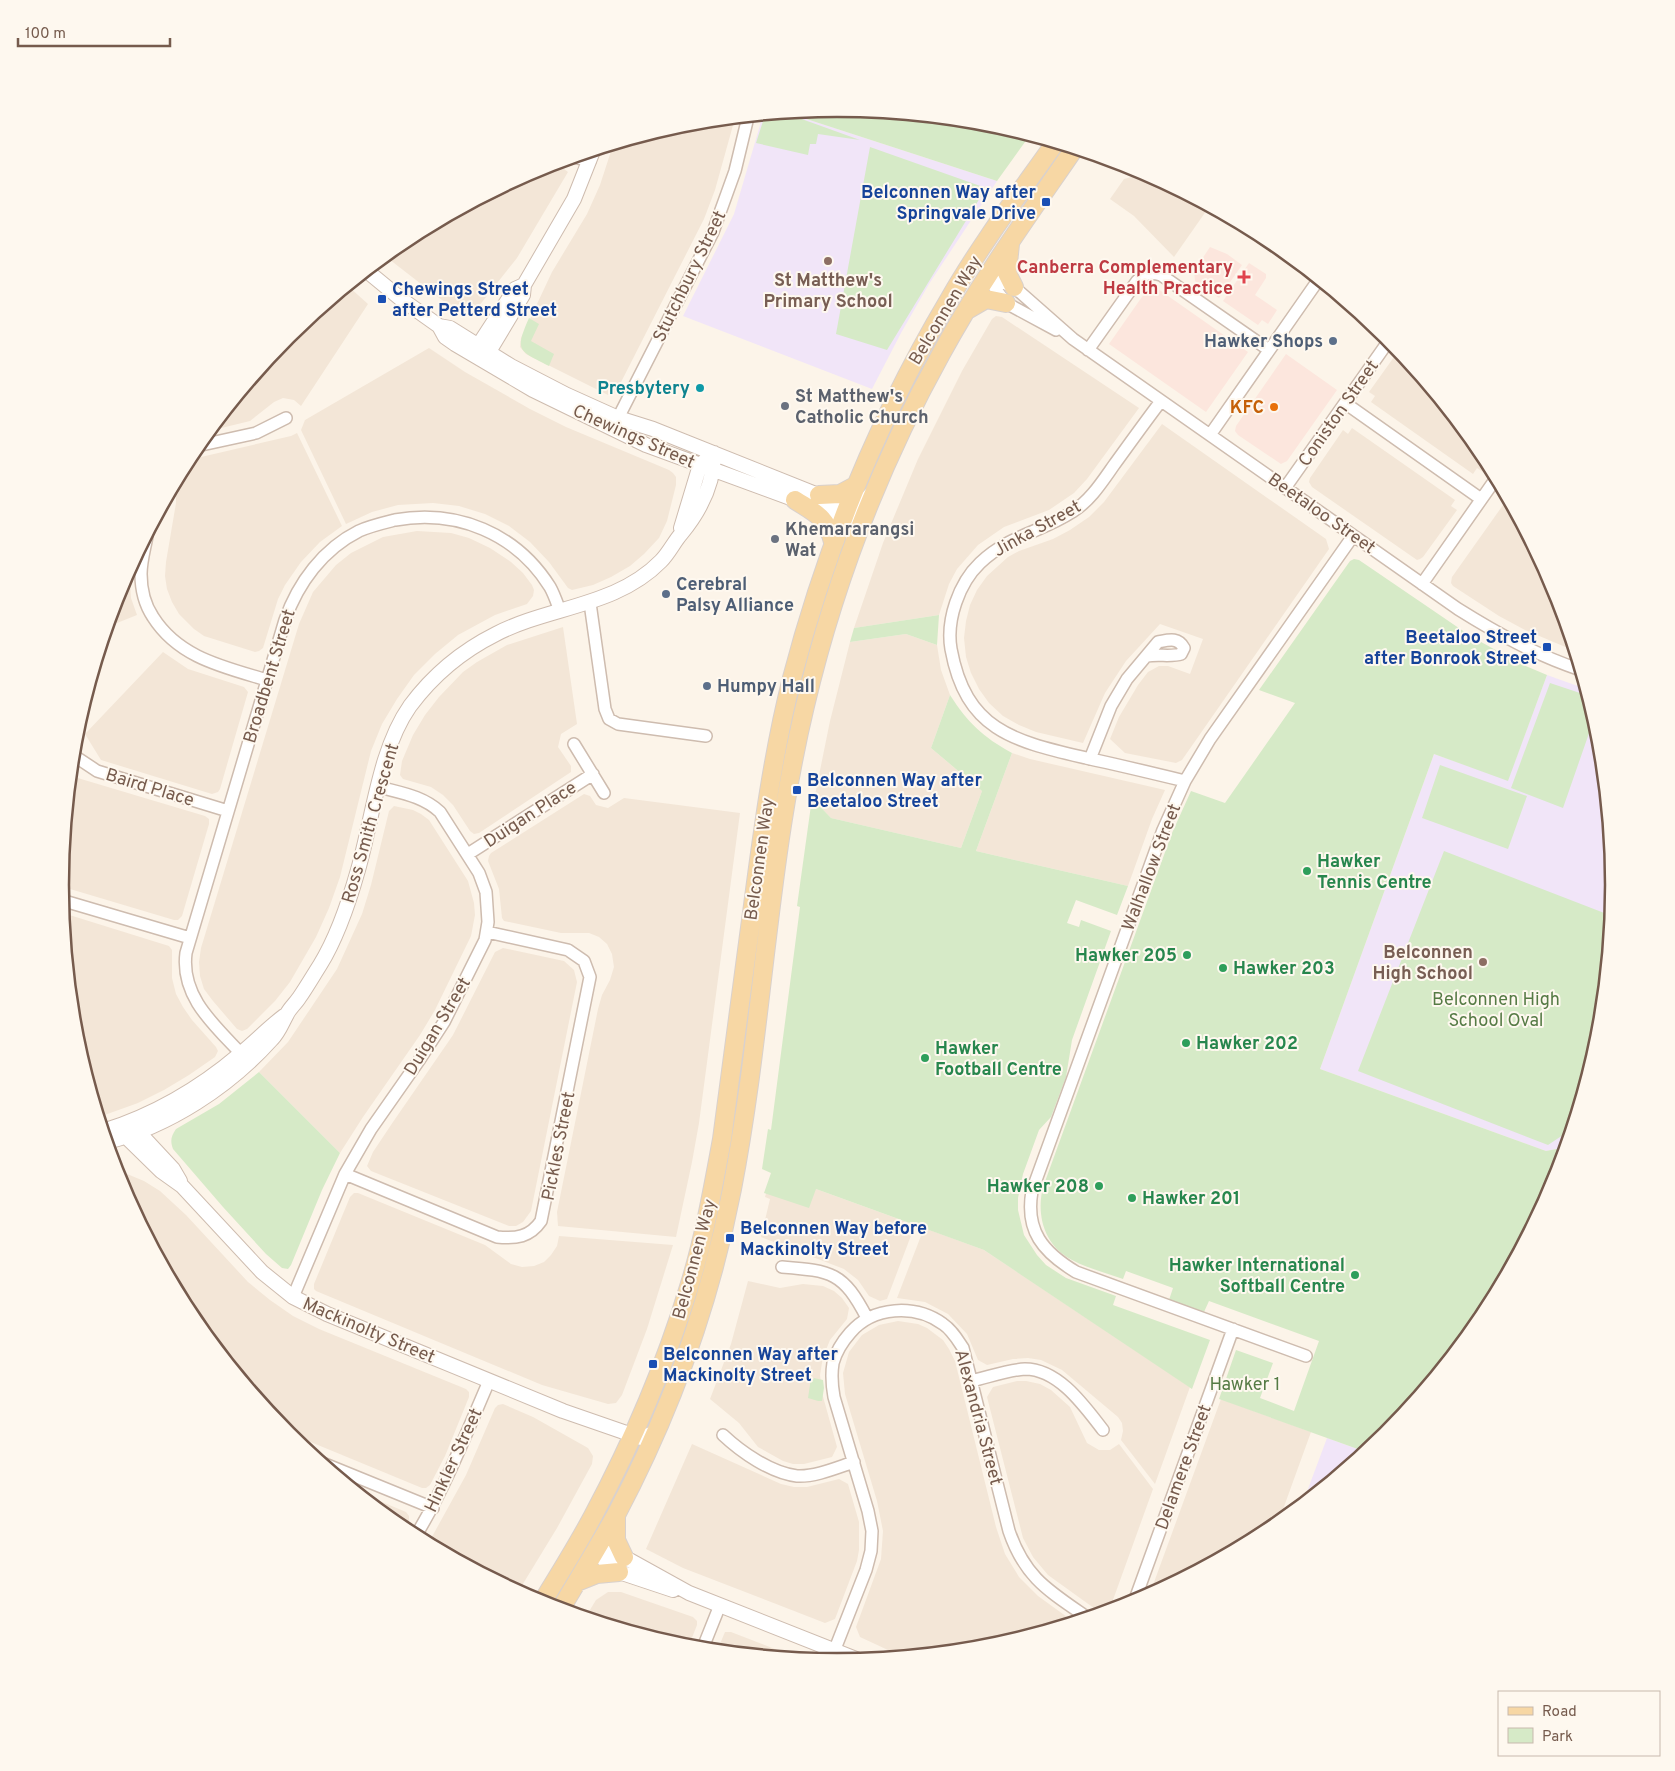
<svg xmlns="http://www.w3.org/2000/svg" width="1675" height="1771" viewBox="0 0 1675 1771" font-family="Overpass,sans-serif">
<rect width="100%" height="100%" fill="#fcf4e9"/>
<path fill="#f3e6d7" d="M735 118 715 190 704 219 616 392 612 395H608L526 354 520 347 521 338 552 272 587 214 600 185 613 145 686 123Z
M550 164 564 169 568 172 517 258 471 316 462 315 434 294 385 256 406 239 540 167Z
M1146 173 1209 207 1174 257 1134 216 1110 199 1124 179Z
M348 286 368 304 301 406 294 400 283 398 274 402 250 421 209 431 288 336Z
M996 316 1002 317 1139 408 1087 479 1074 493 1049 510 1004 527 978 545 957 569 949 584 939 615 854 628 883 543 918 459 962 371 992 319Z
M429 348 465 372 530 409 566 427 669 470 673 473 676 477V485L667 521 659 538 644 554 630 566 611 577 593 585 572 590 568 588 549 562 530 542 509 526 485 514 459 506 433 503 398 505 372 512 346 524 301 430 305 420Z
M1399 350 1484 454 1489 463 1483 472 1477 468 1473 474 1371 402 1375 396 1369 392Z
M1162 424 1326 539 1329 549 1182 760 1176 763 1125 753 1110 739 1119 717 1138 685 1148 672 1159 666H1168L1190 674 1203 639 1160 624 1126 661 1105 693 1083 743 1036 732 1019 725 1003 716 989 703 979 689 971 673 966 657 964 638 966 621 970 605 977 590 987 576 1008 557 1019 551 1053 539 1070 530 1089 517 1104 502Z
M1352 428 1455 500 1451 506 1457 510 1423 557 1420 559 1417 560 1312 487 1309 482 1310 478 1343 430 1348 434Z
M297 433 342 526 320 542 301 562 285 585 278 599 263 648 259 651 255 652 204 636 194 629 179 614 172 602 167 589 165 576 166 562 176 503V482L188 460 291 436Z
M1508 498 1556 588 1575 651 1525 630 1499 616 1453 586 1451 583 1452 577Z
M417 531 451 533 469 538 490 548 511 562 523 573 532 585 534 590 533 596 527 604 495 615 458 635 435 654 414 675 397 699 382 724 371 751 340 877 329 908 316 937 290 982 275 1001 247 1029 242 1031 237 1029 213 1001 204 989 200 976 199 962 201 948 299 624 313 592 336 565 351 553 383 537Z
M129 570 131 598 137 615 107 627 119 588Z
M563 627 577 724 561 734 558 747 571 766V772L479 833 474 834 470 831 453 805 443 795 431 787 403 779 400 775 402 761 413 735 425 715 439 697 463 672 477 662 507 645Z
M906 634 937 645 941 670 950 695 931 748 982 791 961 848 831 818 814 800 830 721 850 642Z
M163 652 188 669 244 687 248 692 220 789 218 792 212 794 101 760 85 734Z
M1012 753 1030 759 1165 790 1152 819 1128 886 976 851Z
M71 776 205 816 209 819V824L182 916 178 920H174L60 886Z
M584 794 590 796 596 805 608 808 624 798 740 813 699 1123 692 1162 676 1237 558 1226 557 1212 598 1009 602 995 610 980 614 967 612 954 607 944 599 937 589 933H561L504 921 502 918 499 889 488 861 489 856 491 853Z
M394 806 413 810 421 814 429 820 468 881 474 903 475 915 471 936 435 1010 420 1035 363 1117 340 1153 259 1072 288 1042 337 969 362 914 371 885 389 811Z
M63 913 169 946 172 950V978L176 994 183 1007 192 1020 216 1047 218 1051 215 1057 189 1075 164 1090 138 1103 99 1117 75 1037Z
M503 948 564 961 574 970 577 982 531 1211 523 1222 516 1226H509L371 1171 367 1166 373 1152 393 1122 453 1035 495 952Z
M115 1169 144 1181 160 1191 186 1215 248 1282 270 1300 293 1316 319 1329 466 1389 469 1392V1397L445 1456 430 1485 426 1488H422L284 1431 191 1317 119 1183Z
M772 1173 915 1225 887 1299 880 1301 869 1296 858 1280 844 1269 761 1237 770 1199 765 1197Z
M354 1193H358L485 1245 511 1264 522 1267 534 1266 544 1262 551 1255 557 1246 559 1236 673 1245 647 1329 622 1395 616 1403 608 1404 542 1385 316 1291 314 1289V1284L350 1197Z
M924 1228 984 1250 1190 1387 1155 1484 1121 1440 1123 1431 1122 1423 1118 1417 1062 1370 1041 1360 1028 1358 1013 1359 987 1365 978 1360 967 1334 948 1314 925 1302 897 1298Z
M748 1281 780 1288 803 1284 823 1286 834 1291 842 1298 849 1308 847 1319 830 1340 823 1357 820 1375 822 1393 837 1447 832 1457 804 1464H793L783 1461 758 1447 739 1423 710 1399 731 1344Z
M898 1321 918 1324 927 1328 943 1340 949 1349 955 1361 996 1527 1005 1554 1019 1577 1038 1596 1074 1622 989 1648 903 1657 860 1637 856 1627 881 1559 883 1531 877 1501 845 1394 843 1373 849 1352 862 1335 879 1325Z
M1017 1381H1026L1040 1384 1051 1390 1070 1407 1087 1443 1099 1450H1110L1119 1444 1153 1489 1109 1611H1098L1048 1575 1033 1557 1023 1538 987 1397 993 1387Z
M1221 1399 1311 1432 1277 1526 1269 1532 1149 1596Z
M503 1404 533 1417 588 1448 593 1456 592 1464 557 1528 518 1592 428 1544 466 1475 495 1408 498 1405Z
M692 1444 781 1484 794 1487H807L839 1479 848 1484 859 1522V1550L857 1561 835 1619 825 1623 683 1568 646 1549Z
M356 1491 406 1512 409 1516V1521L403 1530Z
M608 1592H621L693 1617 697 1621V1625L688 1648 585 1618 596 1600Z
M725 1632H731L803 1660 717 1651Z"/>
<path fill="#fce6dd" d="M1246 227 1270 239 1306 269 1304 272 1244 229Z
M1210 247 1227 254 1242 265 1219 298 1195 281 1194 271Z
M1249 263 1266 274V278L1255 295 1277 310 1268 324 1262 320 1258 325 1223 301Z
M1151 284 1248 352 1206 412 1109 344Z
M1286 354 1337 390 1287 461 1281 464 1238 435 1235 431 1236 426Z"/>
<path fill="#f1e5f8" d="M788 113 997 181 929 284 901 333 872 389 683 316 734 214 763 115Z
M1547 675 1586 689 1600 734 1615 886 1600 1037 1567 1147 1546 1151 1320 1069 1434 754 1508 780Z
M1327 1438 1366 1452 1302 1505Z"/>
<path fill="#d6eac7" d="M838 108 989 123 1030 135 997 181 788 113Z
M785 113 860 140 818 134 816 144H810L808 155 756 143 765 115Z
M870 147 986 188 887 350 836 334Z
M529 318 539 324 531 341 554 354 549 366C519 350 514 352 529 318Z
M1354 559 1359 560 1472 637 1521 664 1547 675 1508 781 1434 754 1320 1069 1546 1151 1567 1147 1556 1183 1484 1318 1387 1435 1366 1452 1219 1399 1236 1350 1273 1363 1260 1398 1294 1411 1319 1341 1209 1301 1204 1312 1169 1300 1173 1288 1126 1271 1123 1279C1106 1273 1087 1268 1072 1260 1044 1246 1036 1215 1043 1187L1172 833 1191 791 1225 803 1295 703 1259 690 1350 561Z
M939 615 937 645 906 634 850 642 854 628Z
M1550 683 1589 696 1595 716 1563 808 1511 788Z
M950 695C968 723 983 737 1012 753L976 851 1128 886 1117 915 1076 900 1067 923 1079 927 1081 920 1111 931 1072 1040 1066 1077 1051 1117 1039 1130 1023 1174 1018 1198V1210L1024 1235 1037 1255 1046 1265 1066 1278 1116 1296 1113 1305 1210 1340 1192 1389 984 1250 816 1189 809 1208 764 1193 771 1173 762 1169 768 1129 771 1130 800 907 797 906 812 798 831 818 961 848 982 791 931 748Z
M1440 765 1527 796 1508 849 1422 818Z
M1444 851 1612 916 1600 1037 1572 1129 1548 1145 1358 1071Z
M259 1072 340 1153 322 1190 291 1265 288 1269 282 1268 266 1254 223 1207 173 1149C170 1141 171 1136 176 1129L219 1104Z
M811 1378 813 1380 814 1378 823 1380 824 1388 822 1401H818L808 1398Z"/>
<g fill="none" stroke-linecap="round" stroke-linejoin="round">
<defs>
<path id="minor" d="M574 157 590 161
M987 277 1014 287 1073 339 1458 609C1498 634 1536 655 1581 670
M987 277 1006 303 1056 330
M1088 350 1137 281C1144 273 1151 272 1161 275L1269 350
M1161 401C1145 422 1130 443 1114 465 1102 482 1090 501 1072 512 1040 533 1009 535 980 563 959 583 946 620 951 649 966 731 1014 741 1086 758 1119 765 1152 773 1185 781
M1345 403 1481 499
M615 424 713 232 735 171 748 117
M1210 435 1319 279
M197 446 256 433 286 418
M1285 488 1390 339
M147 536C145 548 141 561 141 574 141 589 145 605 153 617 179 658 224 667 267 680
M1422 584 1497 477
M590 603 605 709 609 719 618 724 706 736
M574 744 604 793
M76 757 97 771 228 811
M1090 759 1111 706 1127 679 1158 642C1169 640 1178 637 1184 648L1181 654C1173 657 1157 654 1147 656
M468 854 593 774
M61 900 190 938
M246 1059C218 1028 180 999 186 953L285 620C298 583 323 549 359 531 370 526 383 523 395 520 457 509 516 533 550 587 554 594 557 603 560 611
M345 1174 497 1237C516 1239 530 1237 541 1221L590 977 584 961 568 950 487 932
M782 1267C832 1271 843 1272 867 1318
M293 1297 345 1174 371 1129 420 1059 444 1022 485 940 488 922 486 892 479 873 440 812C423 796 401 793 379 787
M1306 1356 1076 1272C1043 1252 1025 1231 1032 1191L1163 830 1185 781 1210 739 1353 536
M971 1381C989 1377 1007 1370 1025 1369 1059 1369 1085 1407 1103 1430
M723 1435C741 1452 771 1473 797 1476 815 1477 836 1468 854 1462
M320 1462 433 1508
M415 1537C445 1488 466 1434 489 1381
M1133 1605 1233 1329
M835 1649 866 1570 871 1551 872 1531 868 1511 834 1397C832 1386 831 1375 833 1363 836 1352 842 1342 850 1333 873 1306 915 1304 943 1324 952 1330 957 1339 963 1348L1009 1531C1025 1578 1049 1591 1088 1618
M702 1650 720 1605"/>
<path id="tertiary" d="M367 271 401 299 439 326 445 337 455 344 533 390 646 445 834 514C853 512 859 508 871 494
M439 326 450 328 511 366 567 395 618 418 653 429 838 503C848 517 853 524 854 542
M474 352 515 289 524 285
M484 360 523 295 524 285 574 199 593 151
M681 528 700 465 706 460
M132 1125 173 1169 180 1181
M116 1127 161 1171 182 1186 262 1272 293 1297 327 1314 563 1411 641 1438 656 1432
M103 1131C154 1115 200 1088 240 1054 255 1042 268 1028 284 1016
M107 1142C169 1126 229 1087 272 1039 279 1032 282 1023 287 1014 290 1008 295 1004 299 998 306 988 313 976 320 965 338 936 349 902 358 870 373 818 379 750 410 706 433 675 462 651 496 634 550 606 616 607 661 561 669 553 674 542 681 534 700 511 714 483 714 453
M596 1550 609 1552 624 1557 689 1593 861 1661
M596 1550 606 1562 619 1572 673 1590"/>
<path id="primary" d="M1010 244 1007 273 1014 287
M967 310 986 299 1006 303
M819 495 840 494 855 486
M795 500C815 513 827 517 833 542
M616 1516V1540L624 1557
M577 1582 597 1574 619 1572
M541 1604C559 1575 577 1546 593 1516 632 1443 665 1366 689 1287 704 1239 713 1188 722 1139 732 1061 742 983 753 905 763 829 773 753 792 678 827 544 879 417 950 298 981 244 1019 194 1055 143
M560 1610C579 1578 598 1547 616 1515 670 1413 710 1302 732 1189 763 1029 767 864 805 706 834 583 880 464 941 354 980 282 1028 216 1074 149"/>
</defs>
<use href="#minor" stroke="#cebcaf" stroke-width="14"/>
<use href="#tertiary" stroke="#cebcaf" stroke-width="16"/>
<use href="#primary" stroke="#d9d1cd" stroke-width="20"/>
<use href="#minor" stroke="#fff" stroke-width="11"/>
<use href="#tertiary" stroke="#fff" stroke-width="14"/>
<use href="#primary" stroke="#f7d7a4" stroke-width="18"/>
</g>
<g fill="#1a4fb4" stroke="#fef8ef" stroke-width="2">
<rect x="1041" y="197" width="10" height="10" rx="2.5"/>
<rect x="377" y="294" width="10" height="10" rx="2.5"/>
<rect x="1542" y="642" width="10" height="10" rx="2.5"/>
<rect x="792" y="785" width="10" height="10" rx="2.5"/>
<rect x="725" y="1233" width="10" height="10" rx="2.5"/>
<rect x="648" y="1359" width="10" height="10" rx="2.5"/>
</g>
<g fill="#8d6e63" stroke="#fef8ef" stroke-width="2">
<circle cx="828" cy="261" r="5"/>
<circle cx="1483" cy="962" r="5"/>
</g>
<path fill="#e0444e" stroke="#fef8ef" stroke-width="2" d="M1241.5 269.5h5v5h5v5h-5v5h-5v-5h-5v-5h5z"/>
<g fill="#5c6f8a" stroke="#fef8ef" stroke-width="2">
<circle cx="1333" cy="341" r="5"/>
<circle cx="666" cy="594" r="5"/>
<circle cx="707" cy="686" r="5"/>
</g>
<circle fill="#0f9aa8" stroke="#fef8ef" stroke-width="2" cx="700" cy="388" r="5"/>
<g fill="#6b7280" stroke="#fef8ef" stroke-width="2">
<circle cx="785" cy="406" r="5"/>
<circle cx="775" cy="539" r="5"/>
</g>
<circle fill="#e8710a" stroke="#fef8ef" stroke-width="2" cx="1274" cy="407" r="5"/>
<g fill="#2e9e5b" stroke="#fef8ef" stroke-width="2">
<circle cx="1307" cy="871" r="5"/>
<circle cx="1187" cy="955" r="5"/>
<circle cx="1223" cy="968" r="5"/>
<circle cx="1186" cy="1043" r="5"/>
<circle cx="925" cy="1058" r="5"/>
<circle cx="1099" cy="1186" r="5"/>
<circle cx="1132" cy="1198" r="5"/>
<circle cx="1355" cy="1275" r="5"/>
</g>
<g text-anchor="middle" stroke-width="4" stroke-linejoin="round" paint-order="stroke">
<g font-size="18" font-weight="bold" fill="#164399" stroke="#fef8ef" text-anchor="start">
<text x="1036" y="198" text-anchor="end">Belconnen Way after<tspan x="1036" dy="21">Springvale Drive</tspan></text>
<text x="392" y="295">Chewings Street<tspan x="392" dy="21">after Petterd Street</tspan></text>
<text x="1537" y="643" text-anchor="end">Beetaloo Street<tspan x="1537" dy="21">after Bonrook Street</tspan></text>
<text x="807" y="786">Belconnen Way after<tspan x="807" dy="21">Beetaloo Street</tspan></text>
<text x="740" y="1234">Belconnen Way before<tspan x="740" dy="21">Mackinolty Street</tspan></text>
<text x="663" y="1360">Belconnen Way after<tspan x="663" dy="21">Mackinolty Street</tspan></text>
</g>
<g font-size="18" font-weight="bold" fill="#be3a42" stroke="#fef8ef" text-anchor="end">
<text x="1233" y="273">Canberra Complementary<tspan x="1233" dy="21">Health Practice</tspan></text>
</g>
<g font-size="18" fill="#765b4d" stroke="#fef8ef">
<text transform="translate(689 276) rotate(-64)" y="6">Stutchbury Street</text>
<text transform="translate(945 310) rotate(-59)" y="6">Belconnen Way</text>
<text transform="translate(1338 413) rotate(-55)" y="6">Coniston Street</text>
<text transform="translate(634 436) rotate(24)" y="6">Chewings Street</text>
<text transform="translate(1322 513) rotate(35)" y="6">Beetaloo Street</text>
<text transform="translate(1037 528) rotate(-29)" y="6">Jinka Street</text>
<text transform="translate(269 676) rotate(-73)" y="6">Broadbent Street</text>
<text transform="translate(150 787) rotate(17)" y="6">Baird Place</text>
<text transform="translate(530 814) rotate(-33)" y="6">Duigan Place</text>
<text transform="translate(370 823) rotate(-74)" y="6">Ross Smith Crescent</text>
<text transform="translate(759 859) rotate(-82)" y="6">Belconnen Way</text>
<text transform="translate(1151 867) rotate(-69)" y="6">Walhallow Street</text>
<text transform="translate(437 1026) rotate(-59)" y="6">Duigan Street</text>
<text transform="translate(558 1146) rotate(-79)" y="6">Pickles Street</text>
<text transform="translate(694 1259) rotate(-75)" y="6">Belconnen Way</text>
<text transform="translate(369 1330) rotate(23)" y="6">Mackinolty Street</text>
<text transform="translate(979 1417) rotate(75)" y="6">Alexandria Street</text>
<text transform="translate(453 1460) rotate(-65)" y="6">Hinkler Street</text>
<text transform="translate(1183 1467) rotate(-70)" y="6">Delamere Street</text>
</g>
<g font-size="18" font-weight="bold" fill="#785e54" stroke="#fef8ef">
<text x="828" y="286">St Matthew's<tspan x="828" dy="21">Primary School</tspan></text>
<text x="1473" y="958" text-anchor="end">Belconnen<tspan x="1473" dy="21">High School</tspan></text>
</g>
<g font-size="18" font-weight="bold" fill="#4e5e75" stroke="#fef8ef" text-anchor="start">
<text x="1323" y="347" text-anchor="end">Hawker Shops</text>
<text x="676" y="590">Cerebral<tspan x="676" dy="21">Palsy Alliance</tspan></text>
<text x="717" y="692">Humpy Hall</text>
</g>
<g font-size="18" font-weight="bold" fill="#0d838f" stroke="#fef8ef" text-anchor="end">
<text x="690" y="394">Presbytery</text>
</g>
<g font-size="18" font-weight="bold" fill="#5b616d" stroke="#fef8ef" text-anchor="start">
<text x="795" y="402">St Matthew's<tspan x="795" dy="21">Catholic Church</tspan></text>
<text x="785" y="535">Khemararangsi<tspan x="785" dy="21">Wat</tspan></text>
</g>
<g font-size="18" font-weight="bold" fill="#c56008" stroke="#fef8ef" text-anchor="end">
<text x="1264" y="413">KFC</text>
</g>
<g font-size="18" font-weight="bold" fill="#27864d" stroke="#fef8ef" text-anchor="start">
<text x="1317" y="867">Hawker<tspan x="1317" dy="21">Tennis Centre</tspan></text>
<text x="1177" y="961" text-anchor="end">Hawker 205</text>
<text x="1233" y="974">Hawker 203</text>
<text x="1196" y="1049">Hawker 202</text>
<text x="935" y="1054">Hawker<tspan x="935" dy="21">Football Centre</tspan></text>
<text x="1089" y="1192" text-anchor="end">Hawker 208</text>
<text x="1142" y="1204">Hawker 201</text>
<text x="1345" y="1271" text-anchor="end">Hawker International<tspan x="1345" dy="21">Softball Centre</tspan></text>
</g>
<g font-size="18" fill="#567b45" stroke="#fef8ef">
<text x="1496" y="1005">Belconnen High<tspan x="1496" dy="21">School Oval</tspan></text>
<text x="1245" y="1390">Hawker 1</text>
</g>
</g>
<path d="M0 0H1675V1771H0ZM69 885a768 768 0 1 1 1536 0a768 768 0 1 1-1536 0Z" fill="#fef8ef" fill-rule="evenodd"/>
<path fill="none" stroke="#765b4d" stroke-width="2.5" d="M69 885a768 768 0 1 1 1536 0a768 768 0 1 1-1536 0Z"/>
<rect x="1498" y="1691" width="162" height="65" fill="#fef8ef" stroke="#c8b9ae"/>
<rect x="1508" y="1707" width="25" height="8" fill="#f7d7a4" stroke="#c8b9ae"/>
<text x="1542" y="1716" font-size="15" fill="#765b4d">Road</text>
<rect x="1508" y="1728" width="25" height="15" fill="#d6eac7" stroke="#c8b9ae"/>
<text x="1542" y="1741" font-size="15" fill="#765b4d">Park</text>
<path d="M18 38v8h152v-8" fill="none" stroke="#765b4d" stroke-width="2.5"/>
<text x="25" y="38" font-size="15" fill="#765b4d" stroke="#fef8ef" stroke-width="4" paint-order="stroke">100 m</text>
</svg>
